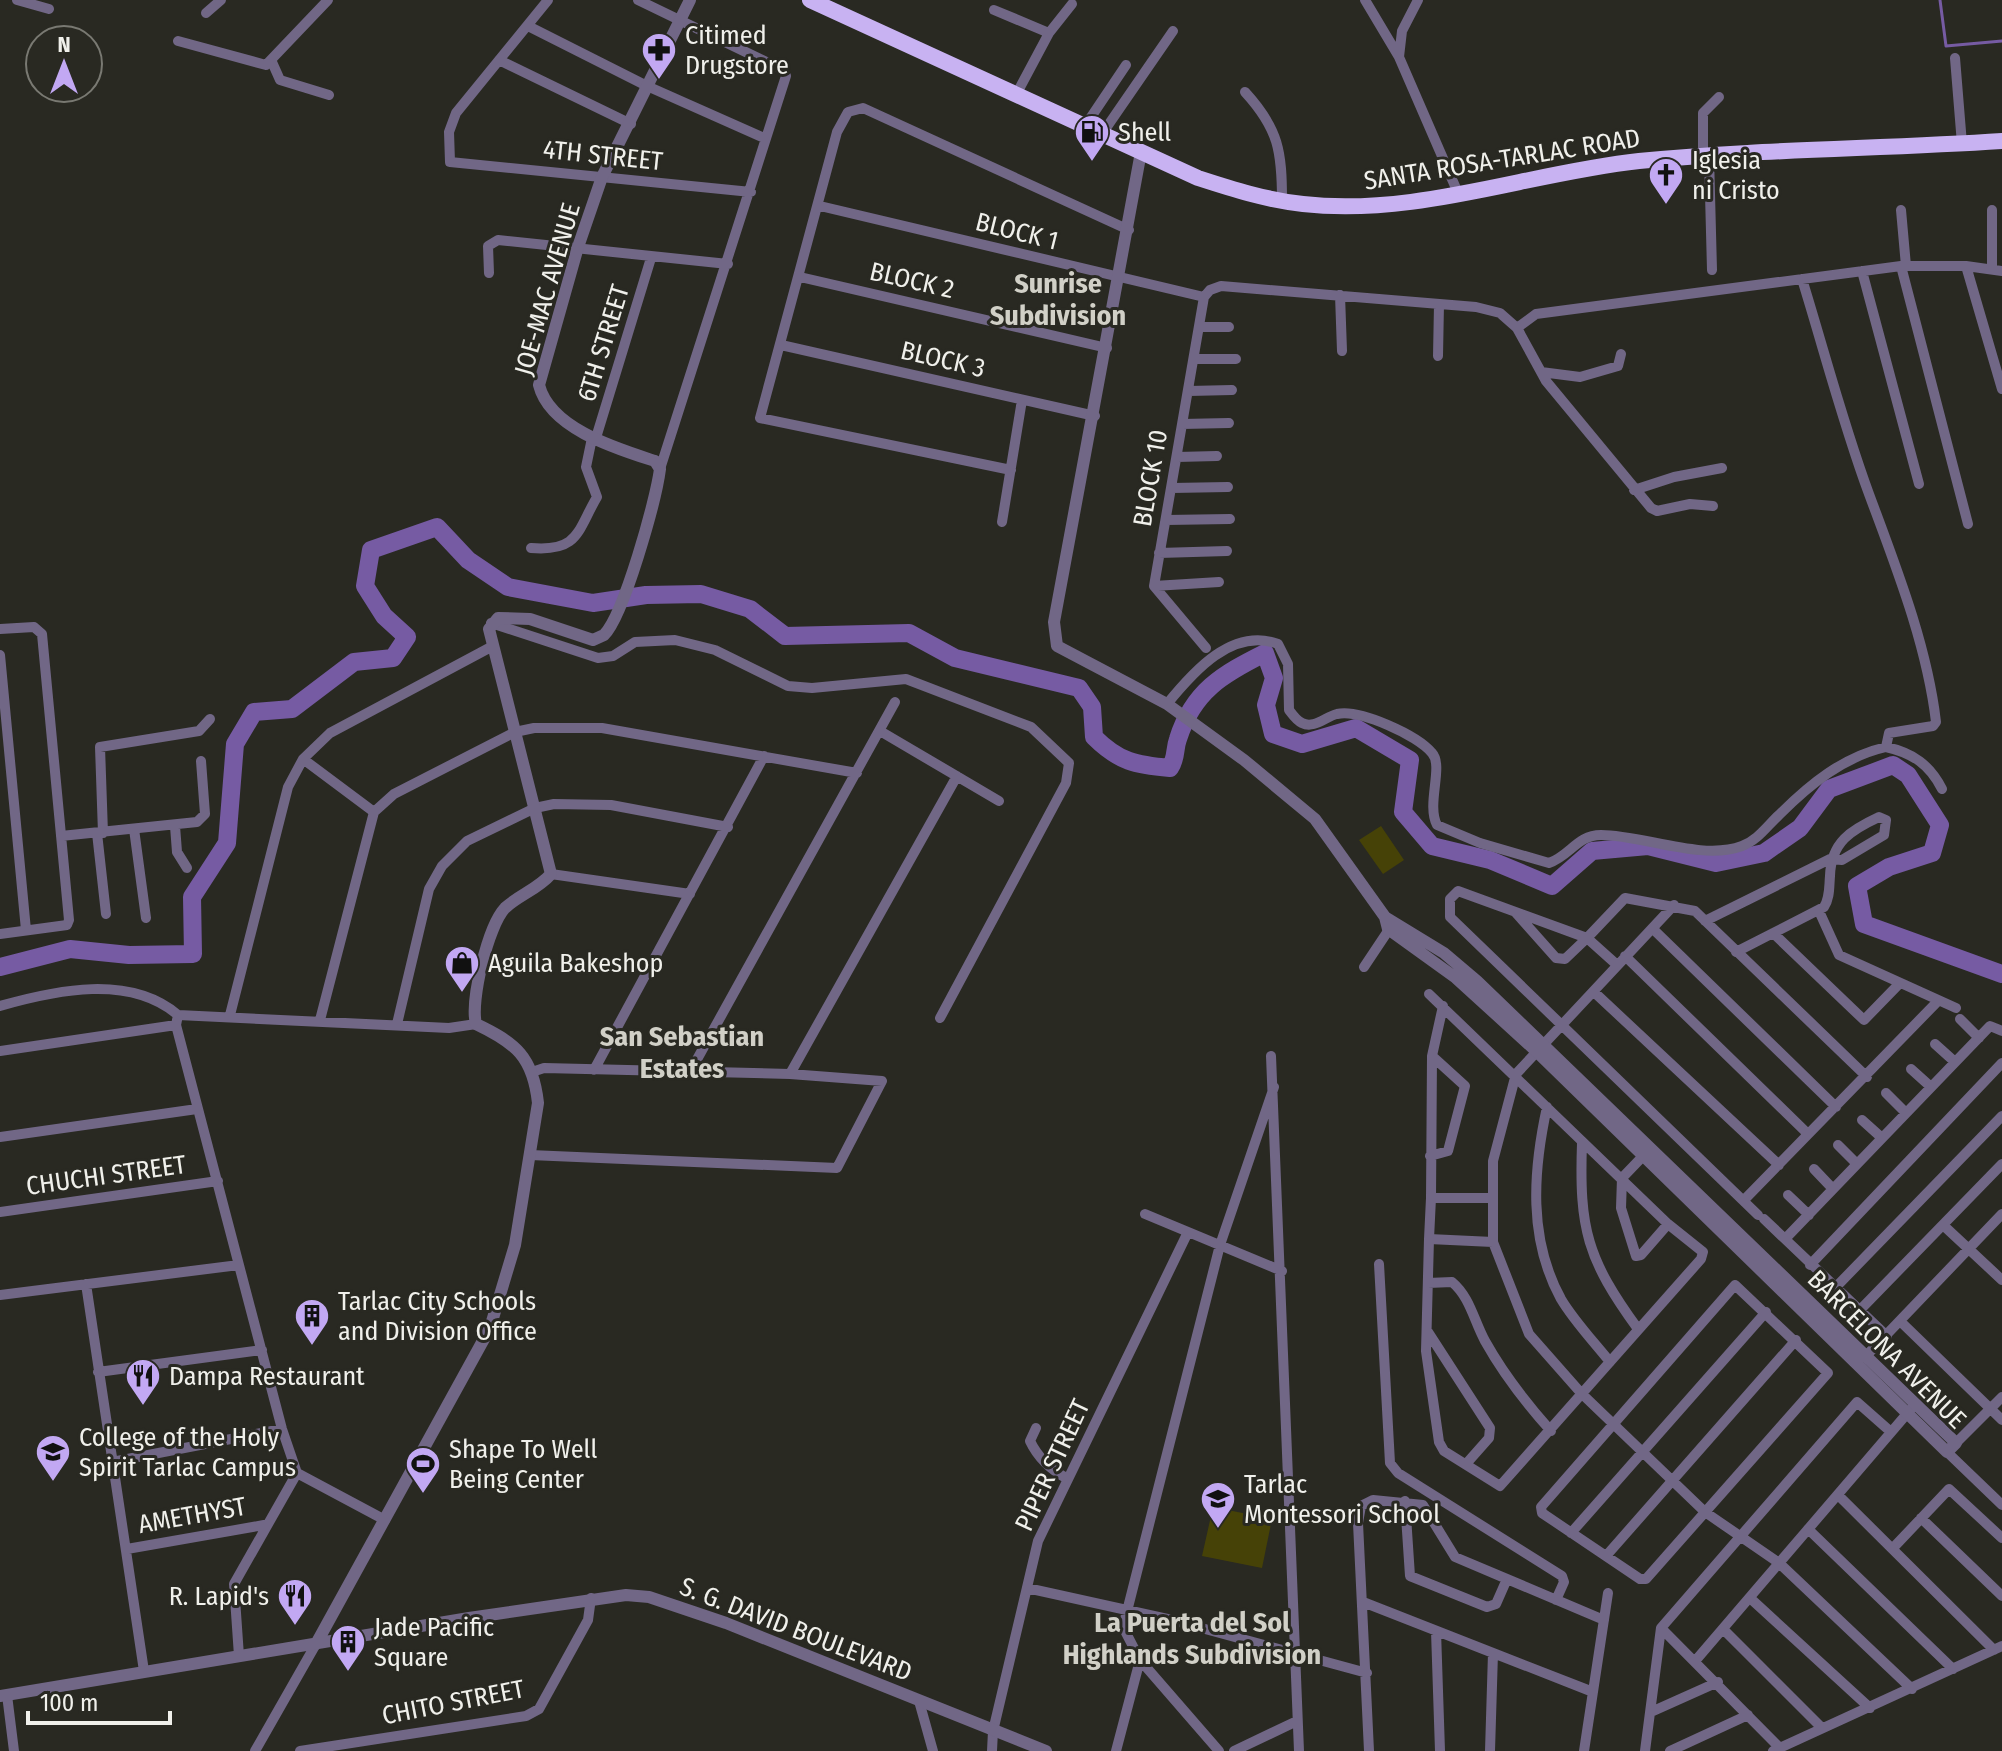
<svg xmlns="http://www.w3.org/2000/svg" width="2002" height="1751" viewBox="0 0 2002 1751" font-family="'Fira Sans Condensed',sans-serif">
<rect width="100%" height="100%" fill="#292922"/>
<path fill="#464207" d="M1381 826 1404 860 1383 874 1359 840Z
M1213 1507 1272 1519 1262 1568 1202 1556Z"/>
<g fill="none" stroke-linecap="round" stroke-linejoin="round">
<path stroke="#765ba3" stroke-width="3" d="M1940 0 1946 46 2002 41"/>
<path stroke="#765ba3" stroke-width="18" d="M0 967 70 949 129 955 193 954 192 897 227 843 235 744 254 712 292 709 354 662 393 658 407 637 384 616 365 586 371 550 437 527 468 560 508 587 593 603 646 595 701 594 750 609 785 636 909 633 955 658 1079 688 1092 707 1094 737C1119 762 1136 765 1170 768 1177 757 1174 750 1178 739 1193 691 1223 674 1265 653L1274 678 1266 705 1273 734 1302 744 1356 728 1410 760 1403 812 1432 846 1490 860 1552 886 1592 851 1648 846 1716 863 1764 853 1800 828 1829 789 1893 765 1908 775 1940 825 1932 853 1889 867 1857 886 1864 924 2002 974"/>
<path stroke="#716786" stroke-width="10" d="M17 0 49 9
M548 0 456 113 449 132 450 162 751 192
M638 0 783 70 786 76 660 469
M1365 0 1399 57
M1418 0 1402 31 1399 57 1458 193
M994 10 1049 33 1016 95
M206 13 221 0
M528 26 647 86 764 138
M1049 33 1072 4
M178 41 266 65 328 0
M1955 58 1962 144
M499 60 631 124
M272 62 280 80 329 95
M1245 92C1279 129 1282 152 1282 201
M1085 126 1126 65
M1102 134 1173 31
M1703 156V113L1719 97
M1709 156 1712 270
M820 206 1204 297
M1901 210 1906 266
M1901 266 1968 524
M1966 266 2002 389
M1992 269V210
M1862 271 1919 484
M489 273 488 246 498 240 728 264
M800 277 1107 348
M1340 295 1342 351
M1204 297 1210 290 1221 286 1476 307 1500 313 1517 328 1546 381 1651 508 1657 511 1690 504 1713 506
M1204 297 1154 586 1206 648
M1200 327H1229
M1517 328 1536 314 1901 266H1966L2002 271
M781 345 1095 416
M1438 356 1439 304
M1195 359H1236
M1541 372 1580 377 1618 366 1621 354
M1189 391 1232 390
M1182 424 1229 423
M595 441 651 258
M1177 457 1217 456
M1011 470 760 418 837 132 848 112 863 108 1129 230
M1172 488 1228 487
M1634 490 1674 477 1722 468
M1166 520 1230 519
M1002 522 1022 400
M531 548C579 552 577 531 597 497L586 467 592 438
M1159 553 1227 551
M1154 586 1219 582
M491 623 598 658 613 656 635 642 675 640 715 650 788 686 812 688 906 679 1031 727 1069 763 1066 783 940 1018
M0 629 34 627 42 634 69 920 67 925 0 934
M0 655 26 930
M1167 704C1193 672 1232 627 1278 644L1288 664 1289 710C1292 714 1297 721 1302 723 1314 729 1325 717 1337 714 1360 709 1417 735 1432 753 1444 766 1426 804 1437 825L1480 843 1549 863C1570 856 1577 835 1601 835 1643 835 1702 861 1742 846 1758 840 1767 826 1779 815 1810 784 1843 757 1886 747L1889 733 1933 726 1936 722C1927 645 1896 567 1869 494 1843 424 1824 350 1802 279
M880 731 999 801
M1886 747C1913 753 1930 765 1942 789
M303 759 374 812
M175 826 177 852 187 868
M134 829 146 918
M97 833 106 914
M103 833 100 747 199 731 210 719
M61 836 197 822 205 814 201 761
M551 874 690 894
M1674 905 1516 1074 1493 1161V1242L1529 1334 1581 1393 1705 1512 1779 1563 1912 1689
M1819 911 1839 955 1956 1008
M1516 913 1556 958 1565 959 1587 938 1616 964
M1705 921 1830 859 1842 860 1884 835 1886 820 1879 817C1851 830 1831 842 1830 876 1829 887 1830 898 1824 907L1736 952
M1653 929 1836 1107
M1773 933 1864 1020 1899 984
M1625 956 1808 1134
M1364 967 1392 925
M1594 992 1779 1165
M1429 994 1668 1224 1703 1252 1701 1259 1500 1486 1444 1451 1439 1442 1426 1351 1429 1239 1493 1242
M0 1006C56 990 130 974 178 1015
M1443 1006 1432 1056 1431 1198H1491
M178 1015 176 1025 282 1429 297 1473 234 1584 239 1656
M178 1015 449 1028 476 1024
M230 1015 288 787 303 759 330 733 491 647
M1960 1019 1979 1038
M320 1020 374 812 394 794 515 732 534 728H602L857 773
M397 1024 429 889 442 866 467 841 535 808 554 804 611 805 728 827
M1935 1044 1955 1062
M0 1051 176 1025
M1271 1056 1299 1751
M1911 1069 1931 1087
M594 1070 764 756
M690 1072 895 702
M790 1074 957 776
M1886 1093 1906 1113
M1547 1107C1533 1171 1528 1239 1561 1299 1574 1321 1594 1342 1610 1362
M1862 1120 1882 1138
M0 1137 197 1109
M1582 1143C1579 1229 1587 1259 1638 1329
M1838 1145 1857 1164
M1646 1153 1622 1178 1621 1208 1636 1256 1641 1255 1668 1224
M530 1155 837 1168 882 1081 790 1074 544 1068 532 1072
M1430 1156 1448 1151 1465 1086 1432 1056
M1814 1169 1833 1189
M1788 1195 1809 1215
M1745 1199 1938 1001
M0 1212 218 1181
M1145 1214 1282 1271
M1758 1215 1450 917V899L1458 891 1587 938 1625 898 1695 911 1867 1077
M1764 1219 1785 1239
M1943 1225 2002 1280
M1429 1239 1431 1198
M1379 1264 1390 1463 1398 1473 1562 1576 1564 1582 1556 1600
M1810 1265 2002 1063
M1428 1283 1452 1282C1470 1297 1474 1321 1485 1341 1504 1375 1525 1402 1551 1431
M86 1284 144 1671
M1735 1285 1828 1373 1646 1579H1640L1542 1513 1541 1507Z
M1834 1289 2002 1116
M0 1295 239 1265
M1859 1311 2002 1164
M1901 1322 2002 1420
M1428 1332 1490 1428 1489 1438 1466 1464
M1887 1336 1785 1239 1990 1026 2002 1031
M1866 1356 2002 1214
M98 1372 262 1350
M1036 1428 1030 1441C1038 1458 1051 1470 1068 1479
M1956 1443 2002 1397
M1947 1452 2002 1505
M112 1462 282 1429
M297 1473 385 1520
M1838 1495 1994 1650
M1405 1501 1410 1576 1487 1607 1496 1604 1507 1579
M1921 1518 2002 1596
M1808 1529 1953 1669
M1571 1533 1766 1312
M1893 1548 1949 1489 2002 1538
M127 1549 264 1525
M1606 1556 1796 1340
M1027 1588 1172 1620 1367 1673
M1750 1598 1870 1708
M1363 1602 1593 1692
M1661 1628 1780 1748
M1723 1629 1822 1728
M1436 1631 1440 1751
M1696 1660 1911 1409
M7 1695 14 1751
M919 1701 933 1751
M1651 1712 1718 1682
M255 1751 316 1644
M300 1751 526 1716 539 1709 588 1620 591 1598
M992 1751 993 1731 1038 1541 1188 1232
M1116 1751 1140 1660
M1219 1751 1140 1660 1123 1627 1220 1245 1274 1087
M1234 1751 1297 1721
M1369 1751 1358 1523 1361 1506 1373 1500 1423 1505 1455 1557 1604 1620
M1490 1751 1493 1653
M1584 1751 1608 1593
M1645 1751 1661 1628 1857 1402 1891 1432
M1670 1751 1748 1715
M1773 1751 2002 1646"/>
<path stroke="#716786" stroke-width="12" d="M1141 152 1054 622 1057 646 1167 704 1244 760 1315 819 1385 917 1388 929 1456 978 1535 1050 1947 1452 1956 1443 1477 981 1444 953 1385 917
M316 1644 490 1328 515 1245 538 1103C533 1057 516 1043 476 1024 470 1001 488 926 505 908 519 895 538 889 551 874L489 629 498 618 530 619 593 640 604 635C624 615 656 500 660 469L655 461C618 449 550 429 539 385L578 247 602 177 690 0
M0 1696 469 1618 626 1595 649 1597 726 1623 1046 1751"/>
<path stroke="#c8b2f2" stroke-width="16" d="M810 0 1198 178C1232 189 1266 200 1303 204 1415 217 1528 173 1639 161 1759 149 1881 149 2002 141"/>
</g>
<defs>
<symbol id="pharmacy-pin" viewBox="-11 -11 22 30"><path d="M0 17L-7.5 6A9.5 9.5 0 1 1 7.5 6Z" fill="#c2a8f3" stroke="#292922"/><path d="M-2-6h4v4h4v4h-4v4h-4v-4h-4v-4h4Z" fill="#111"/></symbol>
<symbol id="fuel-pin" viewBox="-11 -11 22 30"><path d="M0 17L-7.5 6A9.5 9.5 0 1 1 7.5 6Z" fill="#c2a8f3" stroke="#292922"/><path d="M-5.5-6h7V0h2V4h1.3V-2.5L3-4.5l.8-.8L6-3V5H2.5V1h-1V6h-7ZM-4.2-4.7v3.2H.2V-4.7Z" fill="#111"/></symbol>
<symbol id="church-pin" viewBox="-11 -11 22 30"><path d="M0 17L-7.5 6A9.5 9.5 0 1 1 7.5 6Z" fill="#c2a8f3" stroke="#292922"/><path d="M-1.2-6h2.4v3.5h3.3v2.4h-3.3V6h-2.4V-.1h-3.3v-2.4h3.3Z" fill="#111"/></symbol>
<symbol id="shop-pin" viewBox="-11 -11 22 30"><path d="M0 17L-7.5 6A9.5 9.5 0 1 1 7.5 6Z" fill="#c2a8f3" stroke="#292922"/><path d="M-5-2.5h2.3a2.7 3.5 0 0 1 5.4 0H5L5.5 6h-11ZM-1.5-2.5h3a1.5 2.3 0 0 0-3 0Z" fill="#111"/></symbol>
<symbol id="building-pin" viewBox="-11 -11 22 30"><path d="M0 17L-7.5 6A9.5 9.5 0 1 1 7.5 6Z" fill="#c2a8f3" stroke="#292922"/><path d="M-4-6H4V6H1V3H-1V6H-4ZM-2.5-4.3h1.7v1.8h-1.7ZM.8-4.3h1.7v1.8H.8ZM-2.5-1h1.7V.8h-1.7ZM.8-1h1.7V.8H.8Z" fill="#111"/></symbol>
<symbol id="restaurant-pin" viewBox="-11 -11 22 30"><path d="M0 17L-7.5 6A9.5 9.5 0 1 1 7.5 6Z" fill="#c2a8f3" stroke="#292922"/><path d="M-5-6h1v4h1v-4h1v4h1v-4h1v5L-1.5 .5V6h-2V.5L-5-1ZM5-6V6H3V1.5H1.5Q1.5-4 5-6Z" fill="#111"/></symbol>
<symbol id="university-pin" viewBox="-11 -11 22 30"><path d="M0 17L-7.5 6A9.5 9.5 0 1 1 7.5 6Z" fill="#c2a8f3" stroke="#292922"/><path d="M0-5L7-2L0 1L-7-2ZM-4 1L0 2.5L4 1V4Q0 6-4 4Z" fill="#111"/></symbol>
<symbol id="stadium-pin" viewBox="-11 -11 22 30"><path d="M0 17L-7.5 6A9.5 9.5 0 1 1 7.5 6Z" fill="#c2a8f3" stroke="#292922"/><path d="M0-5a6.5 5 0 1 0 0 10a6.5 5 0 1 0 0-10ZM-3.5-1.8h7v3.6h-7Z" fill="#111"/></symbol>
<symbol id="school-pin" viewBox="-11 -11 22 30"><path d="M0 17L-7.5 6A9.5 9.5 0 1 1 7.5 6Z" fill="#c2a8f3" stroke="#292922"/><path d="M0-5L7-2L0 1L-7-2ZM-4 1L0 2.5L4 1V4Q0 6-4 4Z" fill="#111"/></symbol>
</defs>
<g fill-rule="evenodd">
<use href="#pharmacy-pin" x="639" y="30" width="40" height="54"/>
<use href="#fuel-pin" x="1072" y="112" width="40" height="54"/>
<use href="#church-pin" x="1646" y="155" width="40" height="54"/>
<use href="#shop-pin" x="442" y="943" width="40" height="54"/>
<use href="#building-pin" x="292" y="1296" width="40" height="54"/>
<use href="#restaurant-pin" x="123" y="1356" width="40" height="54"/>
<use href="#university-pin" x="33" y="1432" width="40" height="54"/>
<use href="#stadium-pin" x="403" y="1444" width="40" height="54"/>
<use href="#school-pin" x="1198" y="1479" width="40" height="54"/>
<use href="#restaurant-pin" x="275" y="1576" width="40" height="54"/>
<use href="#building-pin" x="328" y="1622" width="40" height="54"/>
</g>
<g text-anchor="middle" stroke-width="6" stroke-linejoin="round" paint-order="stroke">
<g font-size="26" fill="#f0f0eb" stroke="#292922" text-anchor="start">
<text x="685" y="44">Citimed<tspan x="685" dy="30">Drugstore</tspan></text>
<text x="1118" y="141">Shell</text>
<text x="1692" y="169">Iglesia<tspan x="1692" dy="30">ni Cristo</tspan></text>
<text x="488" y="972">Aguila Bakeshop</text>
<text x="338" y="1310">Tarlac City Schools<tspan x="338" dy="30">and Division Office</tspan></text>
<text x="169" y="1385">Dampa Restaurant</text>
<text x="79" y="1446">College of the Holy<tspan x="79" dy="30">Spirit Tarlac Campus</tspan></text>
<text x="449" y="1458">Shape To Well<tspan x="449" dy="30">Being Center</tspan></text>
<text x="1244" y="1493">Tarlac<tspan x="1244" dy="30">Montessori School</tspan></text>
<text x="269" y="1605" text-anchor="end">R. Lapid's</text>
<text x="374" y="1636">Jade Pacific<tspan x="374" dy="30">Square</tspan></text>
</g>
<g font-size="26" fill="#f0f0eb" stroke="#292922">
<text transform="translate(603 155) rotate(6)" y="9">4TH STREET</text>
<text transform="translate(1502 159) rotate(-9)" y="9">SANTA ROSA-TARLAC ROAD</text>
<text transform="translate(1017 231) rotate(14)" y="9">BLOCK 1</text>
<text transform="translate(912 280) rotate(13)" y="9">BLOCK 2</text>
<text transform="translate(547 289) rotate(-74)" y="9">JOE-MAC AVENUE</text>
<text transform="translate(603 343) rotate(-73)" y="9">6TH STREET</text>
<text transform="translate(943 359) rotate(13)" y="9">BLOCK 3</text>
<text transform="translate(1150 478) rotate(-80)" y="9">BLOCK 10</text>
<text transform="translate(106 1175) rotate(-8)" y="9">CHUCHI STREET</text>
<text transform="translate(1887 1349) rotate(45)" y="9">BARCELONA AVENUE</text>
<text transform="translate(1052 1465) rotate(-65)" y="9">PIPER STREET</text>
<text transform="translate(192 1515) rotate(-10)" y="9">AMETHYST</text>
<text transform="translate(796 1629) rotate(21)" y="9">S. G. DAVID BOULEVARD</text>
<text transform="translate(453 1702) rotate(-11)" y="9">CHITO STREET</text>
</g>
<g font-size="28" font-weight="bold" fill="#d1d0c7" stroke="#292922">
<text x="1058" y="293">Sunrise<tspan x="1058" dy="32">Subdivision</tspan></text>
<text x="682" y="1046">San Sebastian<tspan x="682" dy="32">Estates</tspan></text>
<text x="1192" y="1632">La Puerta del Sol<tspan x="1192" dy="32">Highlands Subdivision</tspan></text>
</g>
</g>
<g transform="translate(64 64)"><circle r="38" fill="#292922" stroke="#797972" stroke-width="2"/>
<path d="M0-6L14 30L0 20L-14 30Z" fill="#c2a8f3"/>
<text y="-12" font-size="22" font-weight="bold" text-anchor="middle" fill="#f0f0eb">N</text>
</g>
<path d="M28 1711v12h142v-12" fill="none" stroke="#f0f0eb" stroke-width="4"/>
<text x="40" y="1711" font-size="24" fill="#f0f0eb" stroke="#292922" stroke-width="6" paint-order="stroke">100 m</text>
</svg>
